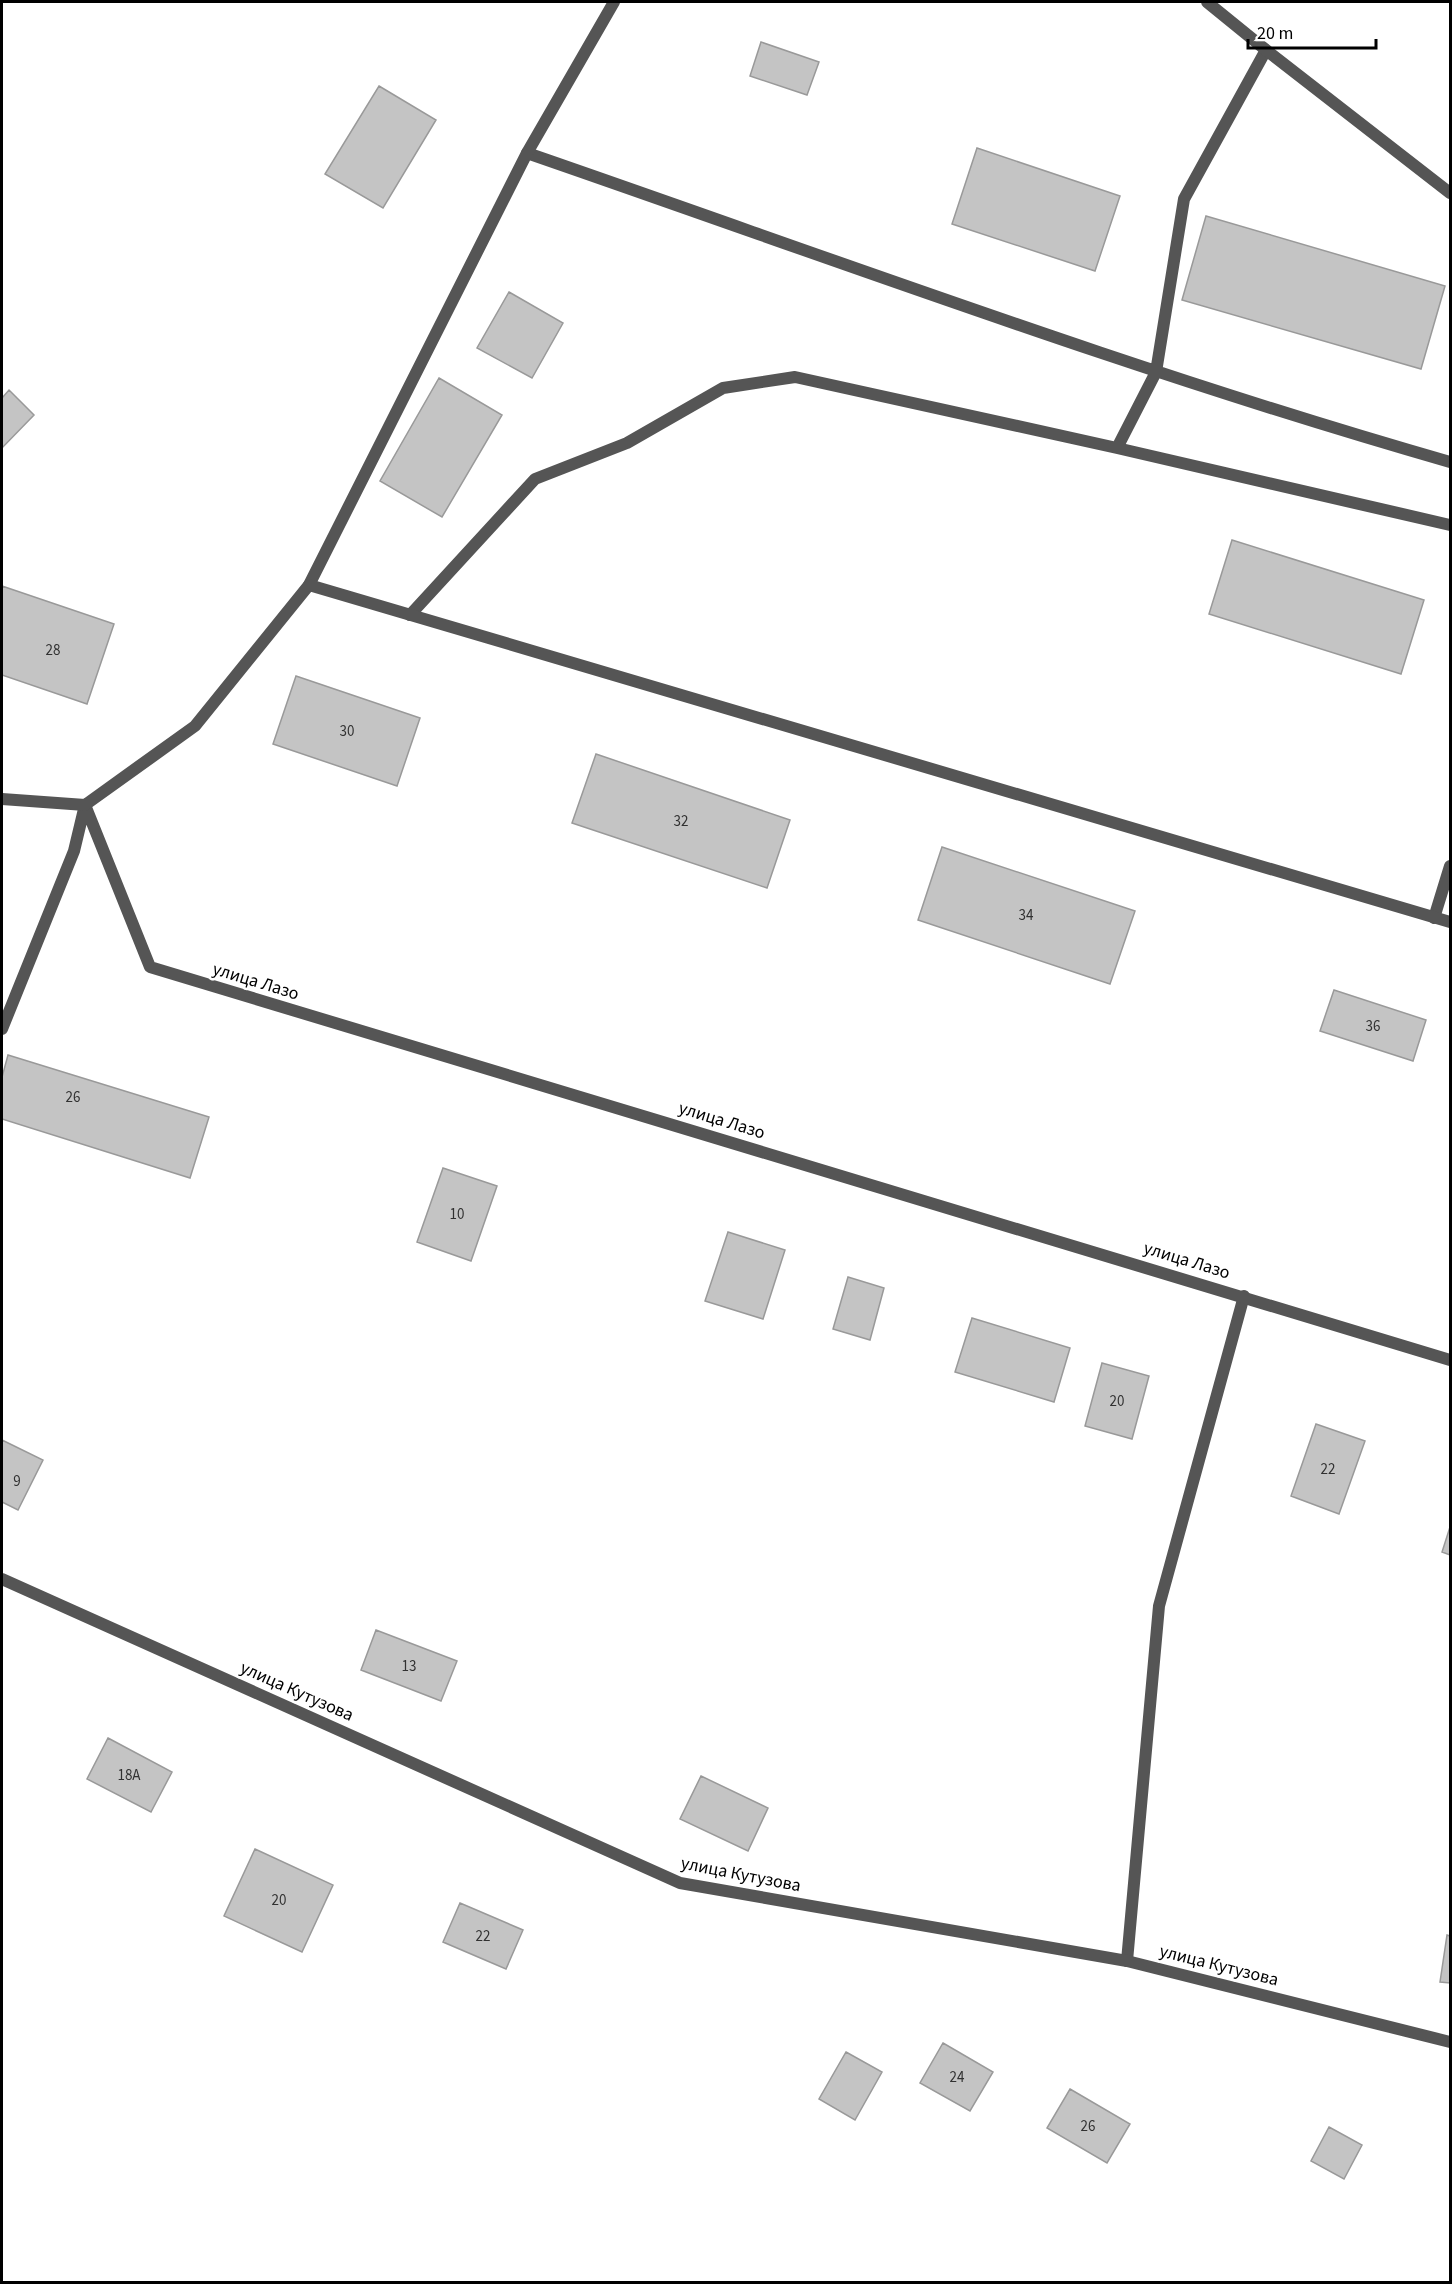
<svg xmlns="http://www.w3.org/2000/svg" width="1452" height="2284" viewBox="0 0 1452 2284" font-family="'Source Sans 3',sans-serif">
<rect width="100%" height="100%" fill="#fff"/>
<path fill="#c4c4c4" stroke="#999" stroke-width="1.5" d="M761 42 819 62 807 95 750 76Z
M379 86 436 120 383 208 325 174Z
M977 148 1120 196 1095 271 952 224Z
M1206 216 1445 286 1421 369 1182 300Z
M509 292 563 323 532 378 477 348Z
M439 378 502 415 442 517 380 481Z
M9 390 34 415 2 448V398Z
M1232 540 1424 600 1401 674 1209 614Z
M2 586 114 624 87 704 2 675Z
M296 676 420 718 397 786 273 744Z
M596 754 790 820 767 888 572 823Z
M942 847 1135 911 1110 984 918 920Z
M1334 990 1426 1020 1413 1061 1320 1031Z
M8 1055 209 1117 190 1178 2 1119V1077Z
M443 1168 497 1186 471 1261 417 1242Z
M728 1232 785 1250 763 1319 705 1301Z
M848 1277 884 1288 870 1340 833 1329Z
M972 1318 1070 1348 1054 1402 955 1372Z
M1102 1363 1149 1376 1132 1439 1085 1426Z
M1316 1424 1365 1441 1339 1514 1291 1496Z
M2 1440 43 1460 18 1510 2 1502Z
M1450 1527V1555L1442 1552Z
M376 1630 457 1661 441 1701 361 1670Z
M108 1738 172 1772 151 1812 87 1779Z
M701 1776 768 1808 748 1851 680 1819Z
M255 1849 333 1885 302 1952 224 1916Z
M460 1903 523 1930 506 1969 443 1942Z
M1447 1935 1450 1936V1983L1440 1982Z
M943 2043 993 2072 970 2111 920 2083Z
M846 2052 882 2072 855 2120 819 2099Z
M1070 2089 1130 2124 1107 2163 1047 2128Z
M1329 2127 1362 2145 1344 2179 1311 2161Z"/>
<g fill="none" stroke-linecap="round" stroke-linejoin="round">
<path stroke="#555" stroke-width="12" d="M527 153C834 259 1138 373 1450 462
M1117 448 1156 372 1184 199 1266 50
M410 615 535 479 627 443 723 388 795 377 1117 448 1450 525
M1127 1961 1159 1606 1244 1296"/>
<path stroke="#555" stroke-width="12" d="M1207 2 1266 50 1450 193
M309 585 527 153 614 2
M85 805 150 967 1450 1360
M1434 918 1450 866
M2 1029 74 851 85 805"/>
<path stroke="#555" stroke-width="12" d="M2 799 85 805 195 726 309 585 1450 922
M2 1579 680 1883 1127 1961 1450 2042"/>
</g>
<g text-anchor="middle" stroke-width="5" stroke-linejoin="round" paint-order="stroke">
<g font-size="15" fill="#313131">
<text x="53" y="655">28</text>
<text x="347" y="736">30</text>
<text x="681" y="826">32</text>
<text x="1026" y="920">34</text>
<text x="1373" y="1031">36</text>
<text x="73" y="1102">26</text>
<text x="457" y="1219">10</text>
<text x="1117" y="1406">20</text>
<text x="1328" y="1474">22</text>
<text x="17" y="1486">9</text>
<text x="409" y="1671">13</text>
<text x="129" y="1780">18А</text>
<text x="279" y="1905">20</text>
<text x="483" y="1941">22</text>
<text x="957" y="2082">24</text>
<text x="1088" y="2131">26</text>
</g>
<g font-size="18" fill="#000" stroke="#fff">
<text transform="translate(256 981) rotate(17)" y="6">улица Лазо</text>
<text transform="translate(722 1120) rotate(17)" y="6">улица Лазо</text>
<text transform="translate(1187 1260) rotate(17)" y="6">улица Лазо</text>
<text transform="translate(297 1691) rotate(24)" y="6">улица Кутузова</text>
<text transform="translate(741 1874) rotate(11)" y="6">улица Кутузова</text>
<text transform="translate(1219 1965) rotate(14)" y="6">улица Кутузова</text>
</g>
</g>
<rect width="1452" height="2284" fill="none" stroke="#000000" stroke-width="6"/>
<path d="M1248 39v9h128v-9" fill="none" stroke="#000000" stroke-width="3"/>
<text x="1257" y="39" font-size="18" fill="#000000" stroke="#ffffff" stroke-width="4.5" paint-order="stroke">20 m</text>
</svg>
